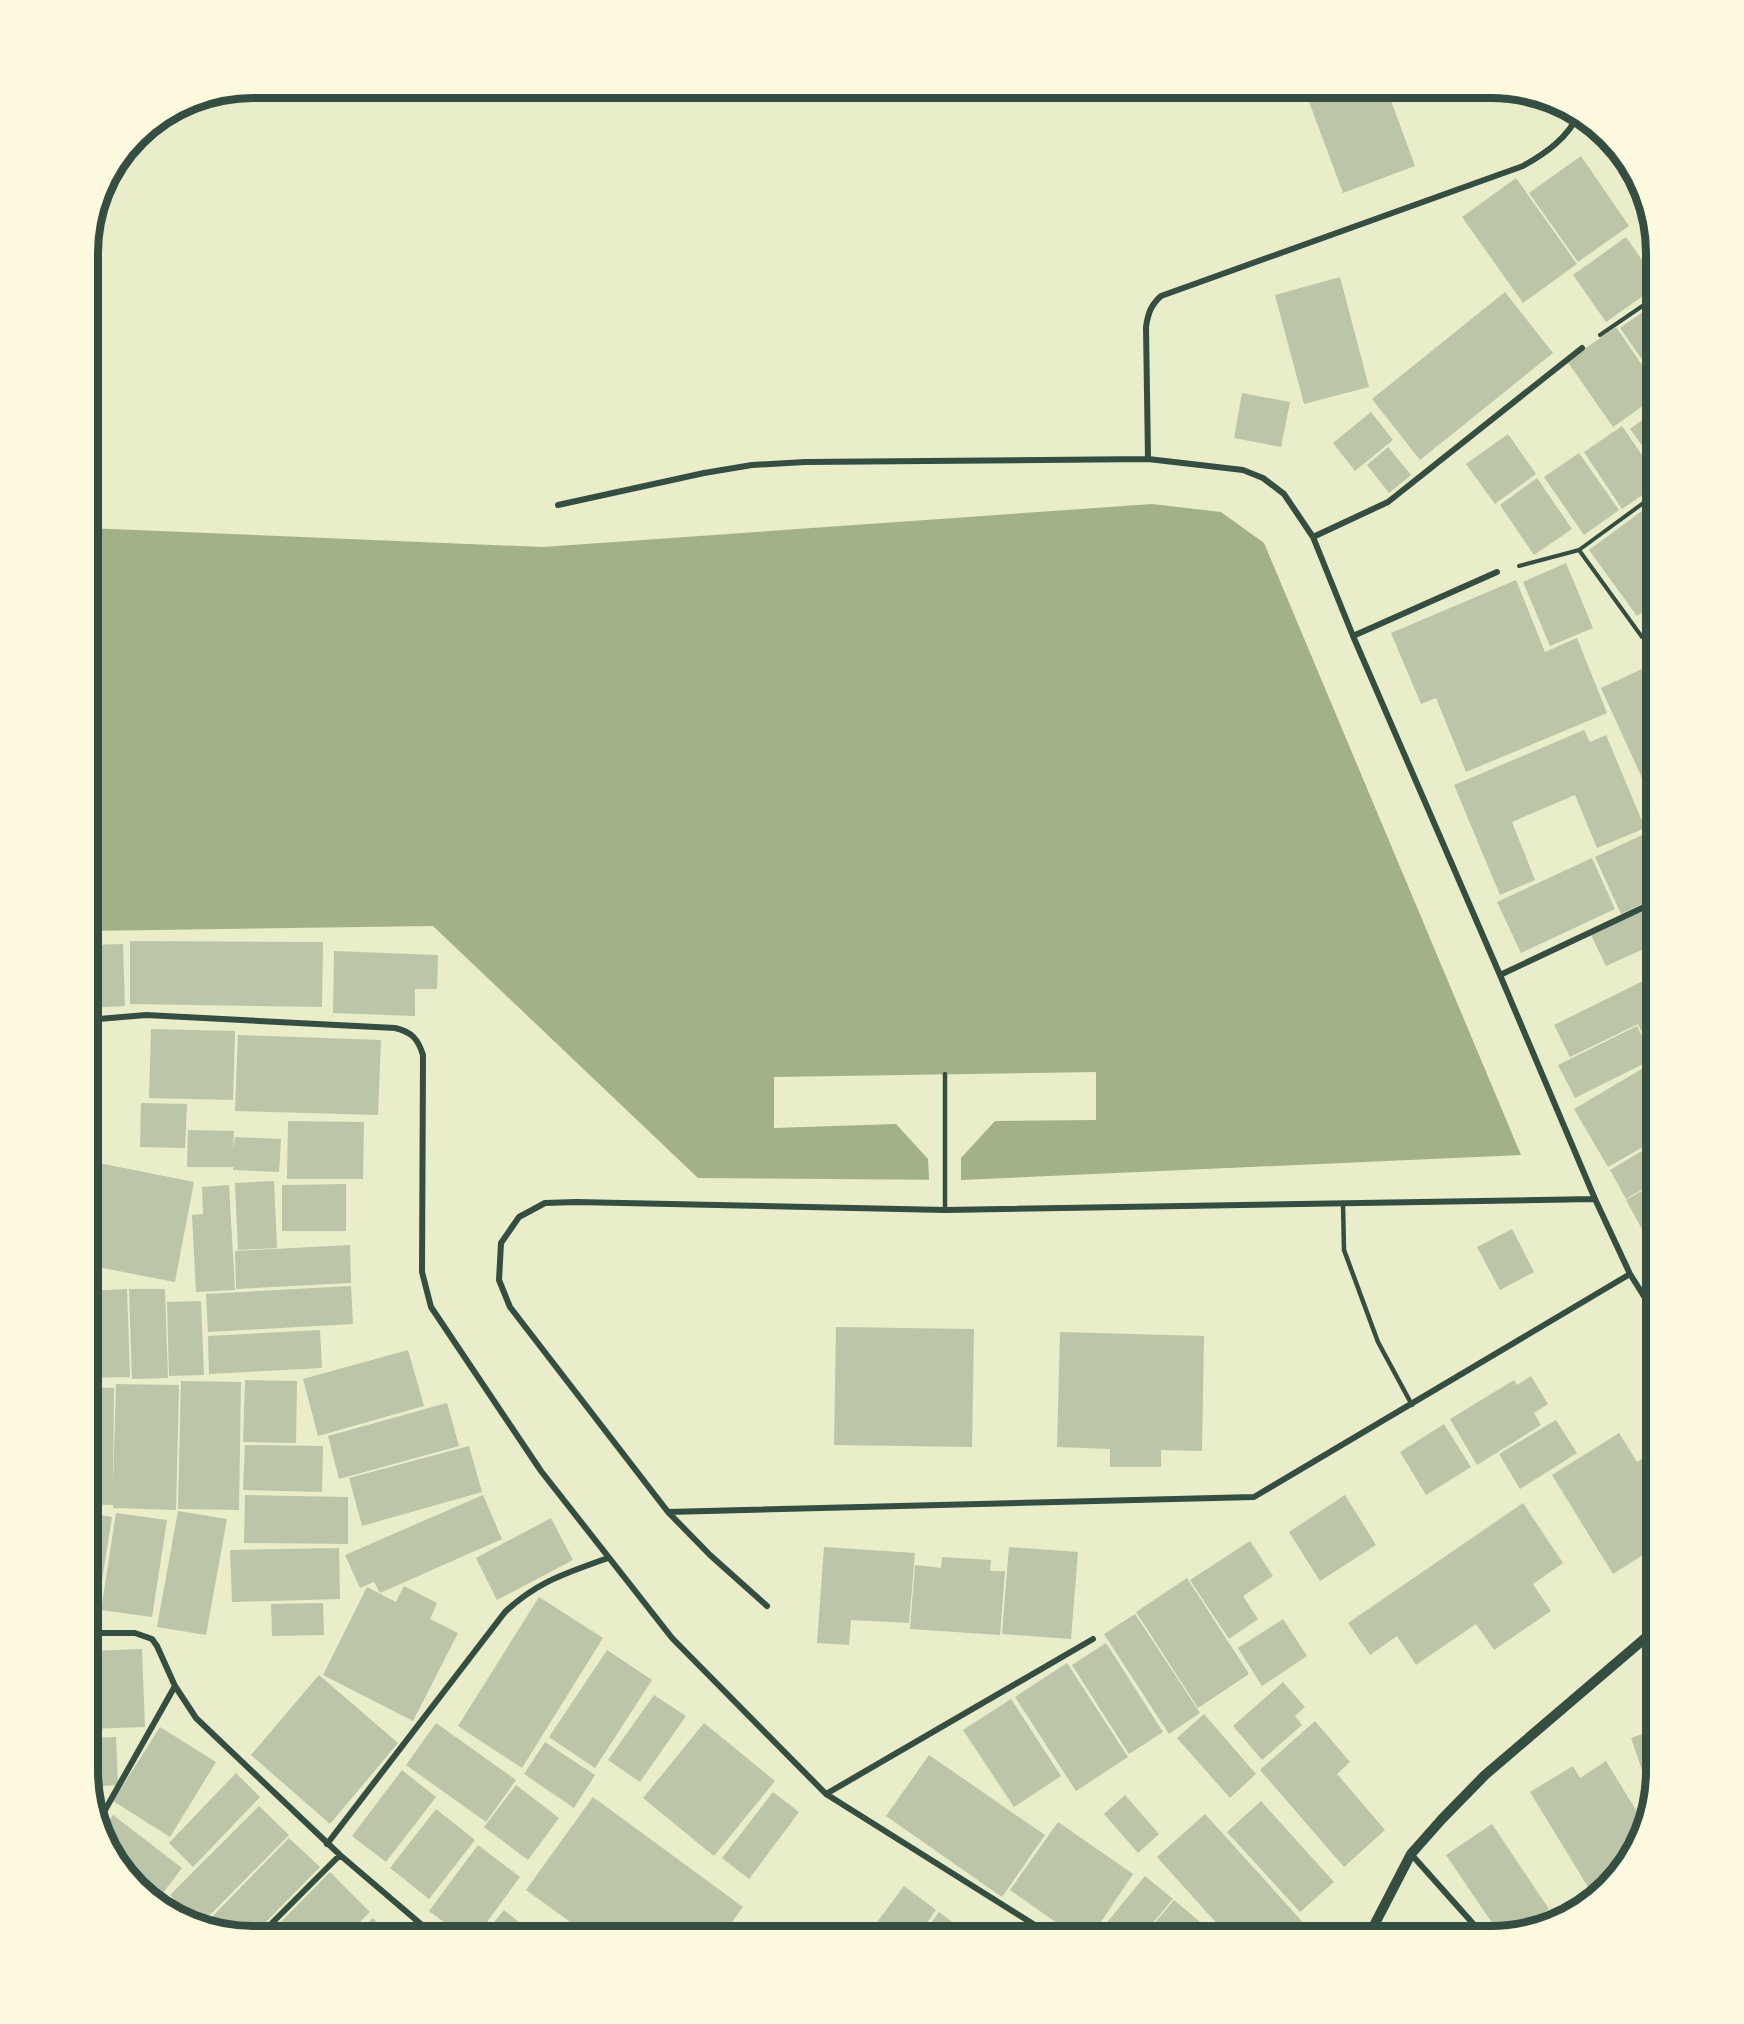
<svg xmlns="http://www.w3.org/2000/svg" width="1744" height="2024" viewBox="0 0 1744 2024" font-family="'Open Sans',sans-serif">
<rect width="100%" height="100%" fill="#e9edc9"/>
<path fill="#a3b18a" d="M1152 504 1221 512 1264 543 1521 1155 961 1180 698 1178 433 926 87 931V528L543 547Z"/>
<path fill="#e9edc9" d="M1096 1072V1120L995 1121 961 1158V1180H929L928 1159 896 1124 774 1128V1077Z"/>
<path fill="#bcc5a7" d="M1339 87H1386L1415 166 1343 193 1308 99Z
M1581 156 1629 226 1578 262 1529 193Z
M1516 178 1577 264 1523 303 1462 217Z
M1626 237 1657 282V286L1606 322 1573 275Z
M1340 277 1369 387 1304 404 1275 295Z
M1505 292 1553 353 1420 460 1372 399Z
M1657 302V381L1620 328Z
M1616 327 1657 387V396L1613 427 1567 361Z
M1242 393 1290 402 1281 447 1234 438Z
M1657 409V466L1630 429Z
M1371 412 1393 440 1355 471 1333 443Z
M1622 426 1657 477V485L1622 509 1584 452Z
M1508 434 1536 474 1495 504 1466 464Z
M1388 447 1411 475 1389 493 1367 465Z
M1579 453 1619 510 1584 535 1544 477Z
M1537 478 1572 529 1534 555 1500 505Z
M1657 500V601L1637 616 1589 550Z
M1566 563 1593 628 1550 646 1523 582Z
M1516 580 1545 652 1577 638 1607 713 1466 772 1436 698 1421 704 1391 633Z
M1657 662V798L1652 800 1601 688Z
M1584 730 1590 742 1606 735 1645 828 1597 848 1575 795 1512 822 1535 880 1500 895 1454 785Z
M1657 828V897L1621 914 1595 857Z
M1592 858 1615 909 1521 953 1497 902Z
M1657 904V943L1606 966 1591 935Z
M130 941 323 942 322 1007 130 1004Z
M123 944 125 1006 87 1008V945Z
M334 951 438 955 437 989H415V1016L333 1013Z
M1657 974V1038L1647 1043 1638 1024 1570 1057 1554 1025Z
M1637 1026 1653 1059 1575 1098 1558 1065Z
M151 1029 235 1031 233 1100 149 1098Z
M238 1035 381 1040 378 1115 235 1111Z
M1657 1060V1139L1608 1167 1574 1109Z
M141 1103 187 1104 185 1148 140 1147Z
M288 1121 364 1122 363 1179H287Z
M188 1130 234 1131 233 1150 235 1137 281 1139 279 1172 233 1170V1167H187Z
M1657 1142V1180L1626 1199 1610 1170Z
M89 1161 194 1182 175 1282 87 1265V1172Z
M274 1181 277 1248 238 1250 235 1183Z
M1657 1182V1222L1643 1231 1626 1200Z
M346 1184V1231H282V1185Z
M229 1185 235 1290 196 1292 192 1215 203 1214 202 1187Z
M1512 1229 1534 1272 1500 1290 1477 1247Z
M1657 1229V1250L1648 1234Z
M350 1245 351 1283 236 1289 235 1251Z
M351 1286 353 1324 208 1332 206 1294Z
M127 1289 130 1377 87 1378V1291Z
M129 1289H165L168 1378 132 1379Z
M201 1301 204 1375 169 1376 167 1302Z
M836 1327 974 1329 972 1447 834 1445Z
M320 1330 322 1368 209 1374 208 1336Z
M1060 1332 1204 1336 1202 1451 1161 1450V1467H1110V1449L1057 1447Z
M408 1350 424 1406 318 1436 303 1379Z
M1531 1376 1548 1404 1534 1413 1541 1425 1477 1465 1450 1419 1514 1380 1517 1385Z
M245 1380 297 1381 296 1443 243 1442Z
M181 1381 241 1382 239 1510 178 1509Z
M116 1384 179 1385 176 1510 113 1508V1505L87 1504V1387L114 1388 113 1488Z
M447 1403 459 1446 339 1479 328 1436Z
M1556 1420 1577 1453 1520 1489 1499 1454Z
M1444 1424 1471 1467 1426 1495 1400 1452Z
M1619 1433 1637 1462 1651 1453 1657 1462V1546L1613 1574 1552 1475Z
M245 1445 323 1446 322 1492 243 1490Z
M469 1446 482 1492 362 1526 349 1478Z
M245 1495 348 1497V1544L244 1543Z
M483 1495 502 1539 380 1593 374 1582 360 1588 345 1555Z
M1345 1495 1376 1545 1320 1581 1289 1532Z
M1523 1503 1563 1563 1533 1584 1551 1611 1494 1650 1476 1624 1416 1665 1397 1636 1370 1655 1348 1623Z
M178 1511 227 1519 206 1635 157 1627Z
M87 1513 112 1517 95 1625 87 1623Z
M116 1513 167 1520 152 1617 101 1610Z
M551 1518 573 1560 497 1600 476 1558Z
M1250 1541 1273 1576 1243 1596 1258 1619 1229 1639 1190 1580Z
M824 1547 915 1553 909 1623 851 1620 849 1645 817 1643Z
M1009 1547 1078 1552 1071 1639 1002 1634Z
M339 1548 340 1599 232 1602 230 1550Z
M942 1557 991 1560 990 1571H1005L1000 1635 910 1629 915 1565 941 1568Z
M1187 1578 1249 1674 1198 1708 1136 1612Z
M404 1586 437 1603 430 1619 458 1633 413 1721 323 1675 367 1587 396 1602Z
M539 1597 603 1638 522 1768 458 1726Z
M323 1603 324 1635 272 1636 271 1604Z
M1135 1614 1200 1713 1169 1734 1104 1634Z
M1283 1619 1307 1656 1262 1686 1238 1648Z
M1106 1643 1163 1732 1129 1754 1072 1665Z
M142 1649 145 1727 87 1729V1651Z
M607 1650 652 1680 595 1768 549 1737Z
M1067 1663 1128 1757 1076 1791 1015 1697Z
M319 1675 398 1743 330 1824 251 1755Z
M1283 1682 1305 1707 1295 1716 1302 1725 1262 1760 1233 1726Z
M654 1695 686 1716 640 1782 608 1760Z
M1011 1699 1061 1776 1014 1807 963 1730Z
M1204 1714 1256 1774 1230 1798 1177 1738Z
M1315 1721 1350 1762 1337 1774 1385 1830 1344 1867 1260 1770Z
M436 1723 516 1780 486 1822 406 1765Z
M704 1723 775 1781 714 1856 643 1798Z
M160 1727 216 1762 170 1837 113 1801Z
M1657 1729V1772L1651 1796 1631 1738Z
M116 1737 118 1785 89 1787 87 1772V1738Z
M545 1742 595 1775 574 1808 524 1774Z
M929 1755 1045 1835 1002 1897 886 1816Z
M1606 1761 1645 1825 1640 1845 1622 1866 1588 1887 1530 1792 1573 1766 1580 1778Z
M402 1770 436 1797 386 1862 352 1836Z
M236 1773 260 1797 193 1867 169 1843Z
M516 1785 559 1818 528 1860 484 1827Z
M773 1792 799 1812 749 1879 722 1858Z
M1125 1795 1159 1834 1138 1853 1104 1814Z
M593 1797 743 1907 721 1937H591L526 1890Z
M1261 1801 1334 1882 1300 1912 1227 1832Z
M259 1806 289 1835 200 1925 170 1895Z
M436 1809 475 1840 429 1899 390 1868Z
M1205 1814 1309 1929 1299 1937H1229L1157 1857Z
M113 1815 182 1868 157 1901 121 1872 100 1832Z
M1058 1822 1133 1874 1091 1937H1077L1010 1890Z
M1492 1824 1549 1909 1513 1934 1501 1936 1446 1855Z
M289 1838 320 1867 251 1937 203 1926Z
M478 1845 520 1877 476 1937H464L429 1911Z
M330 1872 370 1912 345 1937H292L279 1924Z
M1145 1876 1173 1899 1141 1937H1095Z
M904 1886 936 1910 917 1937H866Z
M1576 1896 1584 1907 1544 1928 1525 1932Z
M1174 1900 1218 1937H1143Z
M171 1903 190 1922 179 1920 165 1909Z
M504 1910 525 1927 518 1937H482Z
M939 1912 972 1937H921Z
M373 1918 391 1937H352Z
M989 1921 1011 1937H977Z
M556 1923 575 1937H547Z"/>
<g fill="none" stroke-linecap="round" stroke-linejoin="round">
<path stroke="#344e41" stroke-width="4" d="M1600 335 1657 296
M1579 550 1657 493
M1519 566 1579 550 1642 637 1657 627"/>
<path stroke="#344e41" stroke-width="4.5" d="M945 1074V1210
M1343 1203 1344 1250 1378 1342 1412 1405"/>
<path stroke="#344e41" stroke-width="6" d="M1148 459 1146 327C1148 313 1151 305 1161 296L1523 166C1546 153 1568 138 1579 113
M558 505 704 473 752 465 805 462 1148 459 1243 470 1263 478 1284 494 1313 537 1353 636 1500 975 1595 1199 1630 1274 1657 1317
M1313 537 1388 502 1582 348
M1353 636 1497 572
M1500 975 1657 901
M87 1020 146 1015 395 1028C412 1032 418 1039 423 1055L422 1272 431 1307 541 1471 672 1638 826 1794 1054 1937
M668 1512 1254 1497 1630 1274
M767 1606 710 1555 668 1512 510 1307 499 1280 501 1243 519 1217 545 1203 576 1202 945 1210 1595 1199
M87 1633H135L152 1639 157 1646 175 1686 196 1718 340 1855 436 1937
M826 1794 1093 1639
M96 1826 175 1686
M327 1844 505 1612C538 1581 567 1573 608 1558
M1411 1854 1485 1937
M258 1937 340 1855"/>
<path stroke="#344e41" stroke-width="10" d="M1368 1937 1411 1854 1442 1819 1485 1775 1657 1628"/>
</g>
<path d="M0 0H1744V2024H0ZM253 98H1491A155 155 0 0 1 1646 253V1771A155 155 0 0 1 1491 1926H253A155 155 0 0 1 98 1771V253A155 155 0 0 1 253 98Z" fill="#fefae0" fill-rule="evenodd"/>
<path fill="none" stroke="#344e41" stroke-width="8" d="M253 98H1491A155 155 0 0 1 1646 253V1771A155 155 0 0 1 1491 1926H253A155 155 0 0 1 98 1771V253A155 155 0 0 1 253 98Z"/>
</svg>
